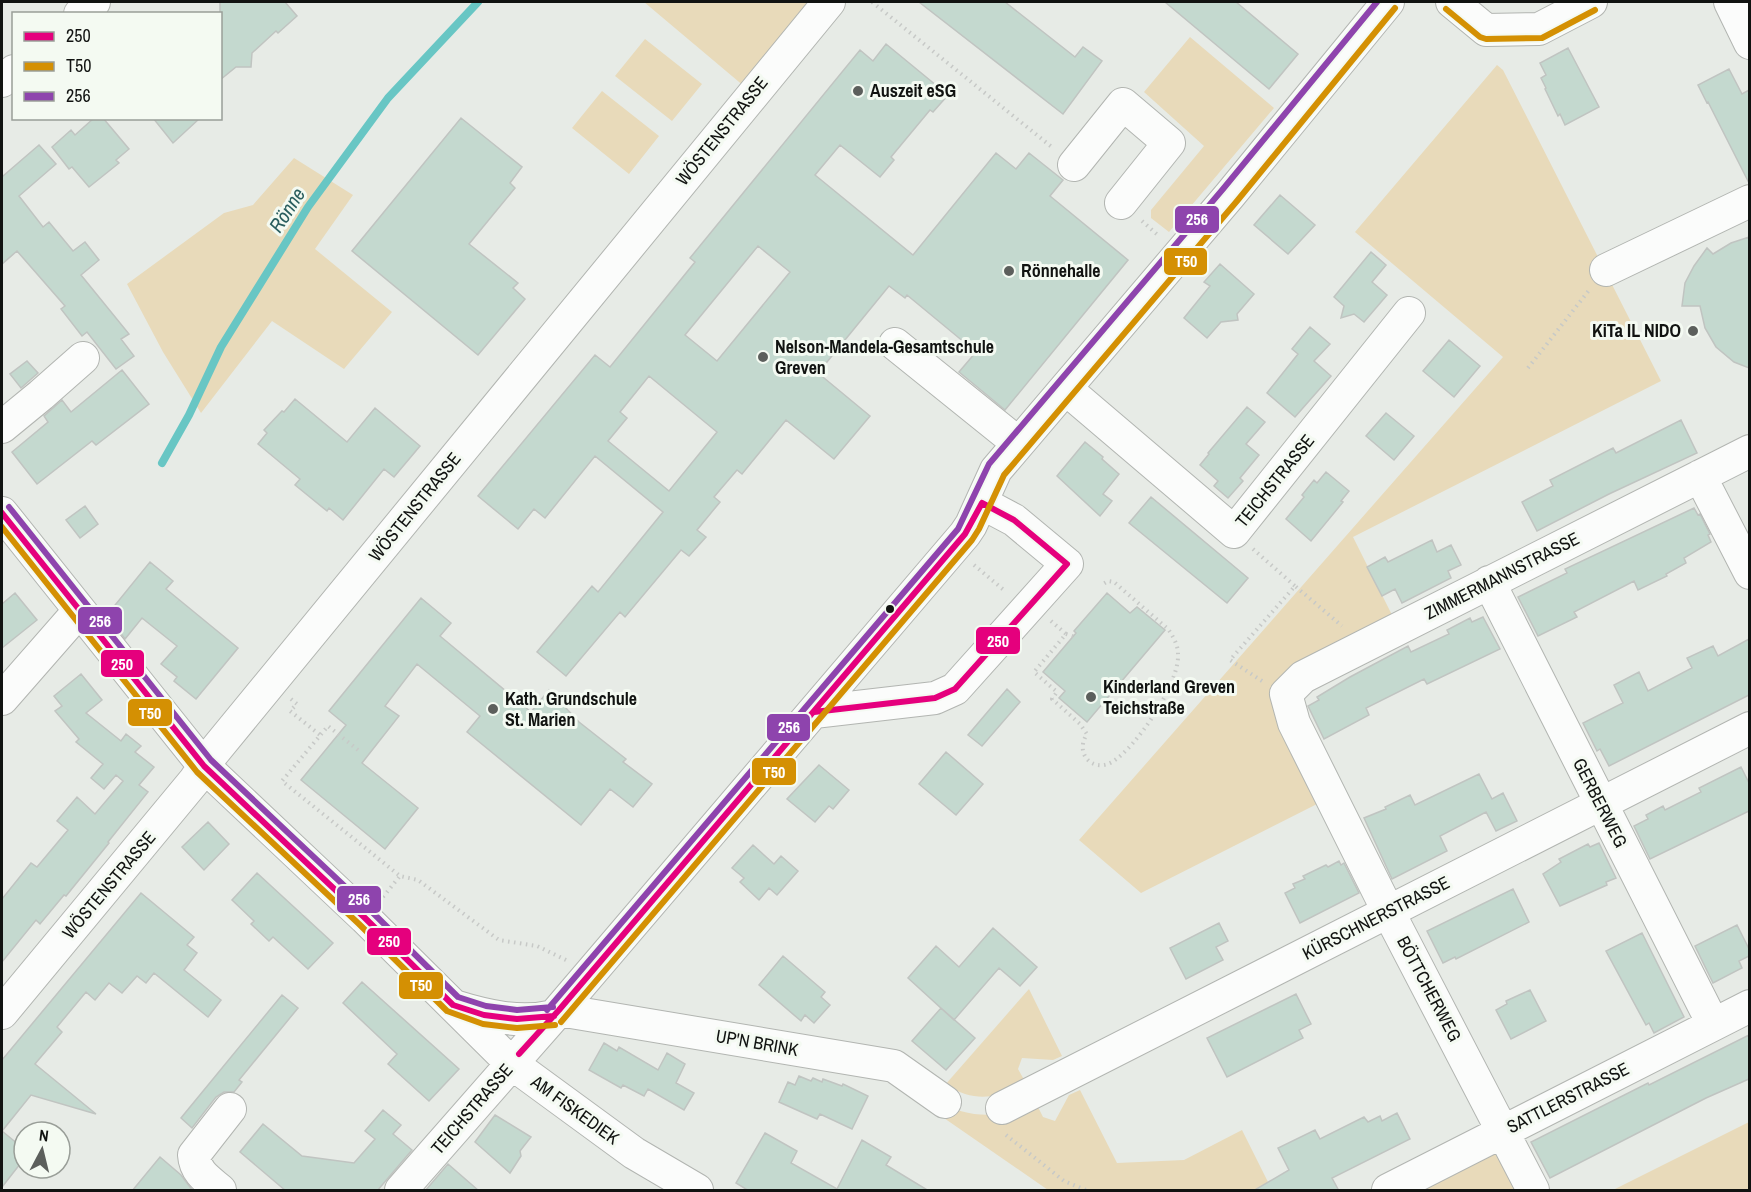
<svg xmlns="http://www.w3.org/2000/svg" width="1751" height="1192" viewBox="0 0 1751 1192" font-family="'Archivo Narrow',sans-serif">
<rect width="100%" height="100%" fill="#e7ebe6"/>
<path fill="#e8daba" d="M644 2H819L745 87Z
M1190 37 1274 108 1169 232 1151 218V210L1204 146 1144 92Z
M645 39 702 84 672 121 615 76Z
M1497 65 1503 70 1661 381 1353 537 1394 619 1287 673 1278 680 1273 689 1321 802 1141 893 1079 840 1503 357 1355 232Z
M602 91 659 136 629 174 572 128Z
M294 158 353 195 315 249 392 312 344 369 272 321 201 413 163 352 127 284 224 213 253 205Z
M1029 989 1062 1056 1053 1060 1022 1058 1018 1069 1027 1085C994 1098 977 1103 945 1085Z
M889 1080C924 1096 964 1122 1004 1113 1014 1110 1025 1105 1035 1101L1043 1117 1055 1121 1069 1095 1080 1090 1117 1163 1184 1160 1242 1130 1272 1190H1048Z
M1749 1122V1190H1613Z
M1496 1151 1520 1190H1411Z"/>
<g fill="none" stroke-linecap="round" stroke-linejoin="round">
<path stroke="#68c6c4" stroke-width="8" d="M162 463 189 415 221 347 308 207 388 98 478 2"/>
</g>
<path fill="#c4d9cf" stroke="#c0c4c1" stroke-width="1.5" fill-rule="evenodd" d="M220 2H285L297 16 278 33 276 31 252 53 251 67H236L220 80Z
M919 2H1005L1075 57 1083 47 1102 61 1063 114Z
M1165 2H1236L1298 54 1269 89Z
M886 44 948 95 933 112 930 110 891 157 894 160 880 177 840 145 815 175 913 255 996 153 1016 169 1029 153 1063 180 1050 196 1128 260 1005 410 959 372 976 352 907 295 905 298 889 286 818 373 870 416 834 459 786 420 742 474 737 470 714 497 720 502 697 530 706 537 689 556 681 550 625 617 620 612 566 676 537 652 592 586 598 592 663 512 595 456 545 518 534 509 518 529 478 496 595 355 610 367 695 262 690 258 860 50 873 61ZM758 246 790 272 717 361 685 335ZM649 376 717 432 669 491 608 441 627 418 620 412Z
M1568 48 1599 107 1565 125 1560 114 1558 116 1545 89 1546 88 1541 78 1546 75 1540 63Z
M1729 69 1742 94 1749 90V183L1708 102 1707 103 1698 85Z
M94 118H103L129 149 116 160 119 163 89 187 72 167 69 169 52 147 71 130 75 135Z
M153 118H200L173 143Z
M461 118 522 167 510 183 515 188 469 244 518 283 513 288 525 299 478 355 352 251Z
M39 145 56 164 19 196 43 227 49 222 73 251 85 242 99 260 81 275 129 334 121 339 134 356 116 369 87 332 82 336 61 309 65 306 17 251 2 264V175L3 176Z
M1280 195 1315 225 1288 254 1254 225Z
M1749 237V368L1734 362 1716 347 1705 328 1700 306H1682L1685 283 1694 266 1707 248 1713 254 1731 243Z
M1371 252 1386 265 1372 282 1387 295 1364 322 1354 314 1341 318 1344 306 1334 297Z
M1220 264 1254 294 1237 314 1238 320 1221 322 1207 338 1184 318 1210 286 1204 282Z
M1310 327 1330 344 1314 361 1331 376 1295 417 1267 393 1298 354 1292 349Z
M1449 340 1480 366 1454 397 1423 371Z
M27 361 38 373 21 388 10 374Z
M122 370 149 404 96 445 92 441 37 484 12 452 48 422 44 416 62 400 71 412Z
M295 399 347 442 375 408 420 446 394 477 384 469 343 520 329 508 327 511 295 485 300 479 258 444 267 433 264 430 282 411 284 412Z
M1247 407 1265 422 1246 444 1259 455 1240 478 1243 481 1228 498 1214 486 1218 481 1200 465 1209 454 1208 453Z
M1386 413 1414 436 1394 460 1366 436Z
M1681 420 1697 453 1609 494 1537 531 1522 502 1553 486 1550 480 1613 448 1616 453Z
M1085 442 1103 457 1102 459 1119 474 1103 494 1112 501 1100 516 1057 476Z
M1326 472 1349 491 1341 501 1343 502 1311 541 1286 519 1304 497 1302 495 1314 480 1317 483Z
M1151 497 1248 578 1227 603 1129 523Z
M85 506 98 524 80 538 66 520Z
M1694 508 1698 515 1700 514 1710 534 1708 535 1711 542 1684 558 1686 563 1666 574 1667 576 1638 590 1634 581 1574 612 1577 617 1538 636 1518 597 1567 573 1565 569Z
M1432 540 1437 552 1451 545 1461 565 1448 571 1451 578 1402 603 1395 589 1382 596 1367 567 1385 557 1388 562Z
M150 562 173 581 166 589 238 648 196 699 174 681 177 677 161 664 177 646 142 618 125 639 107 615Z
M15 593 37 620 2 648V604Z
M1107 593 1130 613 1137 607 1165 630 1087 722 1059 698 1065 691 1043 672 1076 633 1074 631Z
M421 598 451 623 440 636 531 712 549 690 579 722 626 759 623 762 652 784 633 807 610 789 581 825 467 732 480 716 417 664 385 706 399 716 362 763 418 808 385 849 301 780 346 725 329 711Z
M1483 617 1500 649 1427 684 1424 679 1366 708 1369 715 1324 739 1308 706 1319 700 1317 697 1350 677 1408 646 1411 652 1449 634 1447 630 1470 618 1472 622Z
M1749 639V695L1609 766 1600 749 1597 751 1583 723 1623 703 1614 685 1639 672 1648 691 1692 668 1687 658 1713 646 1718 656Z
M81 674 102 700 86 713 121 741 126 734 141 746 135 752 154 767 139 785 148 792 108 842 109 843 66 896 64 895 40 924 36 920 2 962V899L31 863 37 867 68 830 57 821 77 797 95 814 123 781 116 775 104 789 91 778 103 764 76 742 79 739 55 711 62 706 54 696Z
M1007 689 1020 702 982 746 968 735Z
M946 752 983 784 956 815 919 784Z
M819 765 849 790 833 809 829 806 815 822 787 799Z
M1741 767 1749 783V811L1650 859 1634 826 1648 819 1646 815 1663 806 1665 810 1701 792 1699 788Z
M1479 774 1492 799 1503 793 1517 821 1496 831 1486 812 1440 836 1447 851 1392 879 1364 818 1386 809 1385 807 1410 795 1415 805Z
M208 822 229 844 204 870 182 847Z
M1599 843 1616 878 1606 882 1607 885 1560 906 1543 874 1561 862 1559 859 1588 844 1590 847Z
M753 845 774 864 781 856 798 871 777 895 769 888 759 900 740 882 744 878 732 868Z
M1339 861 1341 865 1344 863 1359 893 1300 923 1285 893 1295 888 1293 884 1305 879 1303 876 1326 865 1328 867Z
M257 873 333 943 308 969 273 937 269 941 251 924 254 921 232 900Z
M1513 889 1529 922 1456 959 1455 957 1443 963 1427 931Z
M141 893 194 937 187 945 197 953 184 970 221 1000 208 1017 154 973 146 983 137 976 122 993 109 983 95 1000 86 992 57 1027 62 1032 35 1064 96 1114 31 1095 2 1131V1060Z
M1219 923 1228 941 1216 947 1223 960 1186 979 1170 948Z
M1737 925 1749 949V956L1739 961 1742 968 1713 983 1695 946Z
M993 928 1037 967 1020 986 999 968 954 1020 908 978 936 946 959 967Z
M1642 933 1684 1017 1654 1033 1649 1023 1646 1025 1606 951Z
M783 956 825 992 821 997 830 1005 814 1023 805 1015 801 1021 759 985Z
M362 982 459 1069 429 1101 388 1064 397 1054 343 1003Z
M1530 990 1546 1021 1511 1039 1496 1010 1507 1004 1506 1001Z
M1296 994 1311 1024 1299 1030 1303 1038 1227 1077 1207 1038Z
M282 995 298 1008 239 1080 242 1082 234 1092H224L216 1097 192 1128 181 1118Z
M941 1008 975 1038 946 1070 912 1041Z
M1749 1035V1079L1706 1098 1550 1178 1531 1142 1648 1083 1649 1085Z
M604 1043 617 1051 619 1047 658 1070 667 1053 685 1064 676 1083 694 1093 684 1110 648 1089 644 1096 623 1085 621 1088 589 1070Z
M799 1076 811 1081 813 1078 822 1082 823 1079 842 1086 843 1084 868 1096 852 1129 820 1114 817 1119 779 1102 788 1082 795 1085Z
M383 1110 401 1125 393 1134 412 1150 377 1191H286L240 1152 263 1124 302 1156 354 1163 375 1139 365 1131Z
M1397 1113 1410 1139 1332 1178 1339 1191H1253L1289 1170 1278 1148 1315 1130 1320 1139 1364 1117 1368 1122 1380 1116 1382 1121Z
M495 1115 531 1137 520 1151 521 1156 510 1173 475 1142Z
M2 1131 24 1149V1159L2 1187Z
M765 1133 797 1151 791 1163 837 1189 862 1140 891 1157 886 1165 929 1191H749L736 1183Z
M160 1157 181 1175 193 1191H132Z
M448 1164 479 1191H425Z"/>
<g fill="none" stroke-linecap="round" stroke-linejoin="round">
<defs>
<path id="minor" d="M1452 2 1486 30 1539 29 1591 2
M1730 2 1750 43
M80 14 94 2
M2 81 14 71
M1074 165 1123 104 1169 143 1121 203
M1606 270 1750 201
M895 344 1018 443
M1066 389 1234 532 1409 313
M2 427 41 395 83 358
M1700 476 1750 573
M2 513 204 766 365 918 511 1063 634 1153 697 1190
M1489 582 1713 1024
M2 699 79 611
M814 712 935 698 955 689 1067 564 1014 520 982 503
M454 1006C486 1016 520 1024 554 1016
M559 1010 894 1066 945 1102
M2 1013 195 780 213 753 829 2
M1002 1108 1750 728
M220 1190C208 1180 195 1172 194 1155L230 1109
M401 1190 559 1010 965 534 971 525 996 470 1230 195 1388 2
M1388 1190 1750 1006
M1533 1190 1388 911 1294 723 1286 694 1303 677 1750 451"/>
</defs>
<use href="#minor" stroke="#b2b5b1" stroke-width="34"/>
<path stroke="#c7c9c7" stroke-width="4" stroke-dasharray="1.5 4.5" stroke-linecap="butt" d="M872 2 1053 148
M1142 221 1159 236
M1528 368 1590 289
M1253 549 1295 586
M974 565 1005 591
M1051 621 1066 634 1034 672 1057 692 1052 699 1080 724 1087 734C1074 754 1093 773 1112 762 1136 748 1180 683 1178 654 1178 645 1173 636 1168 629L1114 582 1108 581 1103 584
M1066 634 1075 637
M1262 681 1230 660 1295 586 1342 626
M291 699 297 704 290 711 320 735
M358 750 328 726 282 781 400 876 418 880 499 940 537 946 566 960
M383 897 400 876
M1006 1135 1064 1181 1086 1190"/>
<use href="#minor" stroke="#fbfcfb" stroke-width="32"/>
<defs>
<path id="bus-1" d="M2 513 204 766 365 918 453 1005 484 1015 517 1019 554 1016
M814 712 935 698 955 689 1067 564 1014 520 982 503
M519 1054 559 1010 965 534 982 503"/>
<path id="bus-2" d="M1446 9 1480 37 1486 39 1542 38 1595 10
M2 527 197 772 359 924 447 1011 483 1024 517 1028 555 1025
M561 1022 972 540 979 529 1004 475 1237 201 1395 8"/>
<path id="bus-3" d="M9 507 211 760 371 911 458 997 486 1006 517 1010 553 1007
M547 1010 958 529 989 464 1223 189 1377 2"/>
</defs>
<use href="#bus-1" stroke="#f4faf2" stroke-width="10"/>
<use href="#bus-2" stroke="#f4faf2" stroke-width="10"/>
<use href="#bus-3" stroke="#f4faf2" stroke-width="10"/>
<use href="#bus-1" stroke="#e5007d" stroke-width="6"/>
<use href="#bus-2" stroke="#d49003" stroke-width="6"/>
<use href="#bus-3" stroke="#8e44ad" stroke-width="6"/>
</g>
<g fill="#5c5f5c" stroke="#f4faf2" stroke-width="2">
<circle cx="858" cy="91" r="6"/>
<circle cx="1009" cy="271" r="6"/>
<circle cx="1693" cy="331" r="6"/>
<circle cx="763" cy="357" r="6"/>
<circle cx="1091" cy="697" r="6"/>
<circle cx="493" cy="709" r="6"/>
</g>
<circle fill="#111311" stroke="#f4faf2" stroke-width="2" cx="890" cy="609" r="5"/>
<g text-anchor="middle" stroke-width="6" stroke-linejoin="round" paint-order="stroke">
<g font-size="18" font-weight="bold" fill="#111311" stroke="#f4faf2" text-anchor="start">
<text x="870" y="97">Auszeit eSG</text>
<text x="1021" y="277">Rönnehalle</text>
<text x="1681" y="337" text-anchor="end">KiTa IL NIDO</text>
<text x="775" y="353">Nelson-Mandela-Gesamtschule<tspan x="775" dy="21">Greven</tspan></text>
<text x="1103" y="693">Kinderland Greven<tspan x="1103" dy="21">Teichstraße</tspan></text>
<text x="505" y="705">Kath. Grundschule<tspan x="505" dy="21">St. Marien</tspan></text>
</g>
<g font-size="18" fill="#111311" stroke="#f4faf2">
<text transform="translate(722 131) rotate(-51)" y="6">WÖSTENSTRASSE</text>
<text transform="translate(1275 481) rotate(-51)" y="6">TEICHSTRASSE</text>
<text transform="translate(415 507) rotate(-51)" y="6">WÖSTENSTRASSE</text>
<text transform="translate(1502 576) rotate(-27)" y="6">ZIMMERMANNSTRASSE</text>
<text transform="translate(1600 803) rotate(63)" y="6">GERBERWEG</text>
<text transform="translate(109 885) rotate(-50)" y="6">WÖSTENSTRASSE</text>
<text transform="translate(1376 918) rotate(-27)" y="6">KÜRSCHNERSTRASSE</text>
<text transform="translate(1429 989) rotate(62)" y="6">BÖTTCHERWEG</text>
<text transform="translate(757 1043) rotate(10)" y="6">UP'N BRINK</text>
<text transform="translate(1568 1098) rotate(-27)" y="6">SATTLERSTRASSE</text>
<text transform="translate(472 1109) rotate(-49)" y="6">TEICHSTRASSE</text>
<text transform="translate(575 1110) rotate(36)" y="6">AM FISKEDIEK</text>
</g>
<g font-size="20" font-style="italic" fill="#2a5e5e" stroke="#f4faf2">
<text transform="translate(287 210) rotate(-57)" y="7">Rönne</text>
</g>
</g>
<g stroke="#f4faf2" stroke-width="2">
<rect x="1174" y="205" width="46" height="29" rx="6" fill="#8e44ad"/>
<rect x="1163" y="247" width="45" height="29" rx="6" fill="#d49003"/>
<rect x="77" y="606" width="46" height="29" rx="6" fill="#8e44ad"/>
<rect x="975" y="626" width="46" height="29" rx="6" fill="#e5007d"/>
<rect x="100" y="649" width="45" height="29" rx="6" fill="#e5007d"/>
<rect x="127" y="698" width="46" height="29" rx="6" fill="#d49003"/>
<rect x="766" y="713" width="45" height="29" rx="6" fill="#8e44ad"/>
<rect x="751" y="757" width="46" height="29" rx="6" fill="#d49003"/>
<rect x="336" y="885" width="46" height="29" rx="6" fill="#8e44ad"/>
<rect x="366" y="927" width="46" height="29" rx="6" fill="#e5007d"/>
<rect x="398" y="971" width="46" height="29" rx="6" fill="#d49003"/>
</g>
<g font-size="16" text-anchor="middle" font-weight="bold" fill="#fff">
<text x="1197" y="225">256</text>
<text x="1186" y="267">T50</text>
<text x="100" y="627">256</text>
<text x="998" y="647">250</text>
<text x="122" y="670">250</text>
<text x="150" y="719">T50</text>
<text x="789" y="733">256</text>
<text x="774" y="778">T50</text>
<text x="359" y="905">256</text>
<text x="389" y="947">250</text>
<text x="421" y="991">T50</text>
</g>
<rect width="1751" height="1192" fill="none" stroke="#111311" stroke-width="6"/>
<rect x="12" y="12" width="210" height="108" fill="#f4faf2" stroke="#999e98" stroke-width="1.5"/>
<rect x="24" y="32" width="30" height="9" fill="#e5007d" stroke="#999e98" stroke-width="1.5"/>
<text x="66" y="42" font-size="18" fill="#111311">250</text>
<rect x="24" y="62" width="30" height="9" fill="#d49003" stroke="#999e98" stroke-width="1.5"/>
<text x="66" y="72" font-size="18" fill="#111311">T50</text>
<rect x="24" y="92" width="30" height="9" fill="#8e44ad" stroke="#999e98" stroke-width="1.5"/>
<text x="66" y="102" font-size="18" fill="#111311">256</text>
<g transform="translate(42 1150) rotate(7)"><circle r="28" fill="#f4faf2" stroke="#999e98" stroke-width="1.5"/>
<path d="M0-4.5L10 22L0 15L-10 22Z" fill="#5c5f5c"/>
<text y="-9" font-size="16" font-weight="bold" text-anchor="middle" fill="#111311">N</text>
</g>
</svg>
